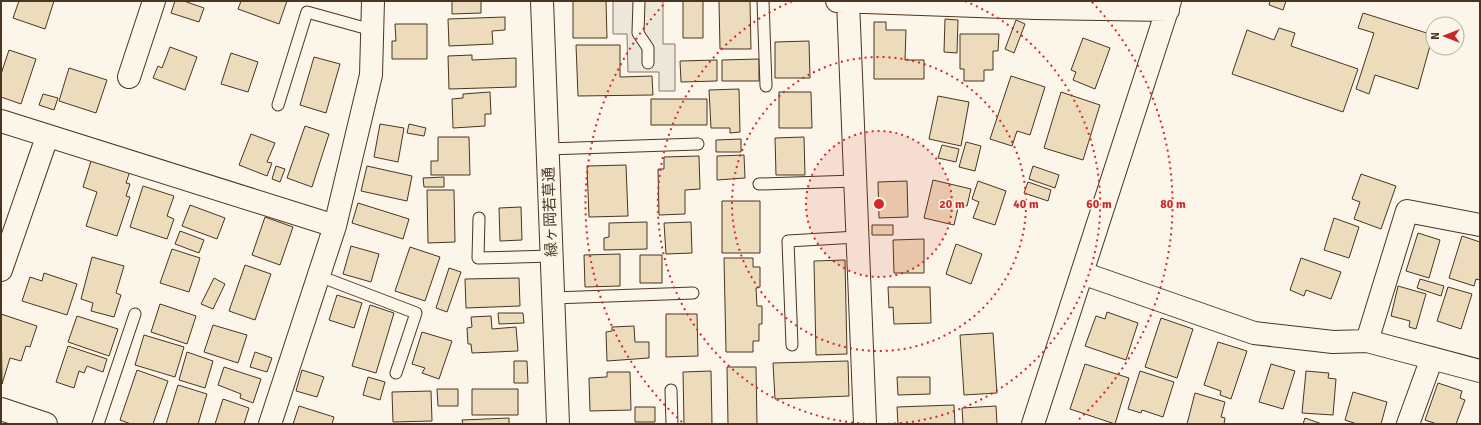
<svg xmlns="http://www.w3.org/2000/svg" width="1481" height="425" viewBox="0 0 1481 425" font-family="Signika,'Noto Sans JP',sans-serif">
<rect width="100%" height="100%" fill="#fbf6e9"/>
<path fill="#ede7d9" stroke="#887966" d="M613 1H663V44H675V91H659V72H628L627 34H613Z"/>
<path fill="#ecdcbc" stroke="#4a3520" d="M19 1H54L45 29 13 18Z
M175 1H184L204 8 199 22 171 13Z
M241 1H287L279 24 238 9Z
M452 1H481V13L452 14Z
M573 1H606L607 38H573Z
M683 1H703V38H683Z
M719 1H750L751 49H720Z
M1270 1H1286L1283 10 1269 5Z
M1363 13 1433 35 1418 89 1375 75 1369 94 1356 89 1374 33 1358 28Z
M505 17V30L492 31 493 44 449 46 448 19Z
M945 19 958 20 957 53 944 52Z
M1016 20 1025 24 1014 53 1005 49Z
M874 22H886V30H906L905 60H924V79H874Z
M395 24H427V59H392V41H396Z
M1279 28 1295 33 1291 46 1358 69 1343 112 1232 74 1247 30 1274 40Z
M960 34H999L998 51H993V70H984V81H964V69H960Z
M1083 38 1110 48 1095 89 1073 80 1076 72 1071 70Z
M809 41 810 78H775V42Z
M576 45H620V77L652 76 653 95 578 96Z
M170 47 197 57 185 90 153 78 158 66 162 68Z
M9 50 36 59 21 104 1 97V74Z
M231 53 258 62 248 92 221 84Z
M472 55V60L516 58V87L449 89 448 56Z
M314 57 340 64 326 113 300 105Z
M759 59V81H722V60Z
M717 60V81L681 82 680 61Z
M69 68 107 80 96 113 59 101Z
M1011 76 1045 87 1030 135 1017 131 1012 146 990 139Z
M739 89 740 132 730 133V128H711L709 90Z
M490 92 491 114H485V126L453 128 452 99 463 98V94Z
M779 92H811L812 128H779Z
M1061 92 1100 105 1083 160 1044 148Z
M43 94 58 98 54 110 39 105Z
M938 96 969 102 961 146 929 139Z
M651 99H707V125H651Z
M380 124 404 128 398 162 374 157Z
M409 124 426 128 424 136 407 133Z
M305 126 329 134 312 187 287 178Z
M251 134 275 143 267 162 272 163 267 176 239 165Z
M438 137H469L470 175H431V161H438Z
M804 137 805 175H776L775 138Z
M741 139V152H716V140Z
M966 142 981 146 975 171 959 167Z
M942 145 959 149 956 162 938 158Z
M744 155 745 178 717 180V156Z
M699 156 700 189 685 190V214L659 215 658 169H664V157Z
M92 158 130 171 126 183 130 184 126 196 130 197 117 236 86 226 97 192 83 187Z
M626 165 628 216 589 217 587 166Z
M276 166 285 169 280 182 272 179Z
M367 166 412 176 407 201 361 191Z
M1033 166 1059 175 1055 188 1029 179Z
M1361 174 1396 186 1381 229 1354 219 1360 202 1352 199Z
M444 177V187H424L423 178Z
M933 180 971 189 967 206 959 204 954 225 924 218Z
M907 181 908 217 879 218 878 182Z
M978 181 1006 191 995 225 973 218 979 202 972 199Z
M1028 182 1051 190 1048 201 1024 193Z
M143 186 174 196 167 216 174 219 167 239 130 227Z
M427 190H454L455 242 428 243Z
M722 201H760V253H722Z
M358 203 409 219 403 239 352 223Z
M190 205 225 218 217 239 182 226Z
M521 207 522 240 500 241 499 208Z
M265 217 293 227 280 265 252 255Z
M1334 218 1359 227 1349 258 1324 250Z
M647 222V249L604 250V238L609 237V223Z
M691 222 692 253 666 254 664 223Z
M872 225H893V235H872Z
M180 231 204 240 199 253 175 244Z
M1418 233 1440 240 1429 278 1406 271Z
M1462 236 1480 242V280L1476 279 1474 286 1449 278Z
M924 239V273H894L893 240Z
M956 244 982 254 971 284 946 274Z
M351 246 379 254 371 282 343 274Z
M410 247 440 257 425 301 395 291Z
M172 249 200 258 189 292 160 283Z
M620 254V286L585 287 584 255Z
M640 255H662V283H640Z
M92 257 124 266 116 293 121 295 114 317 91 311 93 303 81 299Z
M724 258H753V267H760V287L756 288 757 306H762V324H759V341H753V352H726Z
M1301 258 1341 272 1331 299 1306 290 1304 296 1290 290Z
M845 260 847 354 816 355 814 261Z
M245 265 271 274 255 320 229 311Z
M449 268 461 272 447 312 436 308Z
M44 273 77 284 67 315 22 301 30 277 42 281Z
M214 278 225 284 213 309 201 304Z
M519 278 520 306 466 308 465 279Z
M1420 279 1444 286 1441 296 1417 288Z
M1398 286 1426 294 1416 329 1409 327 1410 321 1391 316Z
M888 287H930L931 323 894 324 893 307 889 308Z
M1448 287 1472 294 1461 329 1437 321Z
M337 295 362 303 354 328 329 320Z
M160 304 196 316 187 344 151 332Z
M370 305 394 313 376 373 352 366Z
M1107 312 1138 323 1126 360 1085 346 1096 316 1105 319Z
M498 313H523L524 323 499 324Z
M1 314 37 326 30 347 26 346 21 361 10 358 2 384Z
M666 314H697L698 356 666 357Z
M77 316 118 329 109 356 68 342Z
M491 316 492 329 516 327 518 351 472 353 471 344H468L467 328 472 327 471 317Z
M1161 318 1193 329 1177 378 1145 367Z
M213 325 247 335 238 363 204 352Z
M634 326 635 342H649V358L607 361 606 332 612 331V327Z
M422 332 452 341 439 379 422 373 425 368 412 364Z
M993 333 997 393 964 395 960 335Z
M144 335 184 347 175 377 135 365Z
M1218 342 1247 351 1231 399 1220 395 1221 391 1204 385Z
M68 346 107 359 103 372 87 366 84 373 79 371 74 388 56 382Z
M187 352 213 361 205 388 179 380Z
M255 352 272 358 267 372 250 367Z
M514 361H527L528 383H514Z
M848 361 849 396 775 399 773 363Z
M1085 364 1129 378 1115 424 1070 409Z
M1271 364 1295 371 1283 409 1259 402Z
M224 367 261 379 253 403 240 398 241 394 218 385Z
M727 367H756L757 424H728Z
M137 370 168 381 153 424H131L120 420Z
M302 370 324 377 317 397 296 391Z
M711 371 712 424H684L683 372Z
M1140 371 1174 382 1163 417 1142 410 1141 413 1128 409Z
M1306 371 1329 373 1328 378 1336 379 1333 415 1302 413Z
M607 372H630L631 410 590 411 589 378 607 377Z
M368 377 385 382 380 400 363 395Z
M897 377H930V394L898 395Z
M1438 383 1462 391 1460 398 1465 400 1456 424H1437L1425 420Z
M178 385 207 394 198 424H166Z
M437 389H458V406H438Z
M472 389H518V415H472Z
M431 391 432 421 393 422 392 392Z
M1353 392 1387 402 1381 424H1357L1345 420Z
M1195 393 1225 402 1221 417 1225 418 1224 424H1187Z
M223 399 249 408 244 424H215Z
M954 405 955 424H898L897 407Z
M299 406 334 417 332 424H293Z
M996 406 997 424H963L962 408Z
M635 407H655V422H635Z
M509 418V424H463L462 420Z
M1305 418 1322 424H1303Z"/>
<g fill="none" stroke-linecap="round" stroke-linejoin="round">
<defs>
<path id="lane" d="M639 1 638 33 648 48V63
M763 1 766 86
M278 105 307 12 372 30
M547 149 698 144
M759 184 855 181
M479 218 478 258 552 256
M319 276 416 313 396 373
M553 298 693 293
M792 345 788 241 857 237
M671 390 672 424
M98 424 135 314"/>
<path id="street" d="M837 1 1035 8 1168 10
M848 1 865 424
M129 77 154 1
M1 121 335 226
M1 270 47 137
M1082 273 1254 333 1333 342 1367 341 1480 371
M1367 341 1407 211 1480 225
M1 409 46 424
M270 424 335 226 371 75 373 1
M1033 424 1170 1
M1408 424 1432 358"/>
<path id="secondary" d="M542 1 558 424"/>
</defs>
<use href="#lane" stroke="#4a3520" stroke-width="13"/>
<use href="#street" stroke="#4a3520" stroke-width="24"/>
<use href="#secondary" stroke="#4a3520" stroke-width="24"/>
<use href="#lane" stroke="#fbf6e9" stroke-width="11"/>
<use href="#street" stroke="#fbf6e9" stroke-width="22"/>
<use href="#secondary" stroke="#fbf6e9" stroke-width="22"/>
</g>
<circle cx="879" cy="204" r="73" fill="#d62828" fill-opacity=".12"/>
<g fill="none" stroke="#d62828" stroke-width="2" stroke-dasharray="2 4">
<circle cx="879" cy="204" r="73"/>
<circle cx="879" cy="204" r="147"/>
<path d="M877 424A220 220 0 0 1 793 1M965 1A220 220 0 0 1 881 424"/>
<path d="M682 422A294 294 0 0 1 666 2M1092 2A294 294 0 0 1 1076 422"/>
</g>
<g text-anchor="middle" stroke-width="3" stroke-linejoin="round" paint-order="stroke">
<g font-size="15" fill="#4a3520" stroke="#fbf6e9">
<text transform="translate(550 212) rotate(-92)" y="5">緑ヶ岡若草通</text>
</g>
</g>
<circle cx="879" cy="204" r="6" fill="#d62828" stroke="#fbf6e9" stroke-width="2"/>
<g font-size="12" text-anchor="middle" font-weight="bold" fill="#d62828" stroke="#fbf6e9" stroke-width="3" stroke-linejoin="round" paint-order="stroke">
<text x="952" y="208">20 m</text>
<text x="1026" y="208">40 m</text>
<text x="1099" y="208">60 m</text>
<text x="1173" y="208">80 m</text>
</g>
<rect width="1481" height="425" fill="none" stroke="#4a3520" stroke-width="4"/>
<g transform="translate(1445 36) rotate(270)"><circle r="19" fill="#fbf6e9" stroke="#b4a999"/>
<path d="M0-3L7 15L0 10L-7 15Z" fill="#c62828"/>
<text y="-6" font-size="11" font-weight="bold" text-anchor="middle" fill="#4a3520">N</text>
</g>
</svg>
